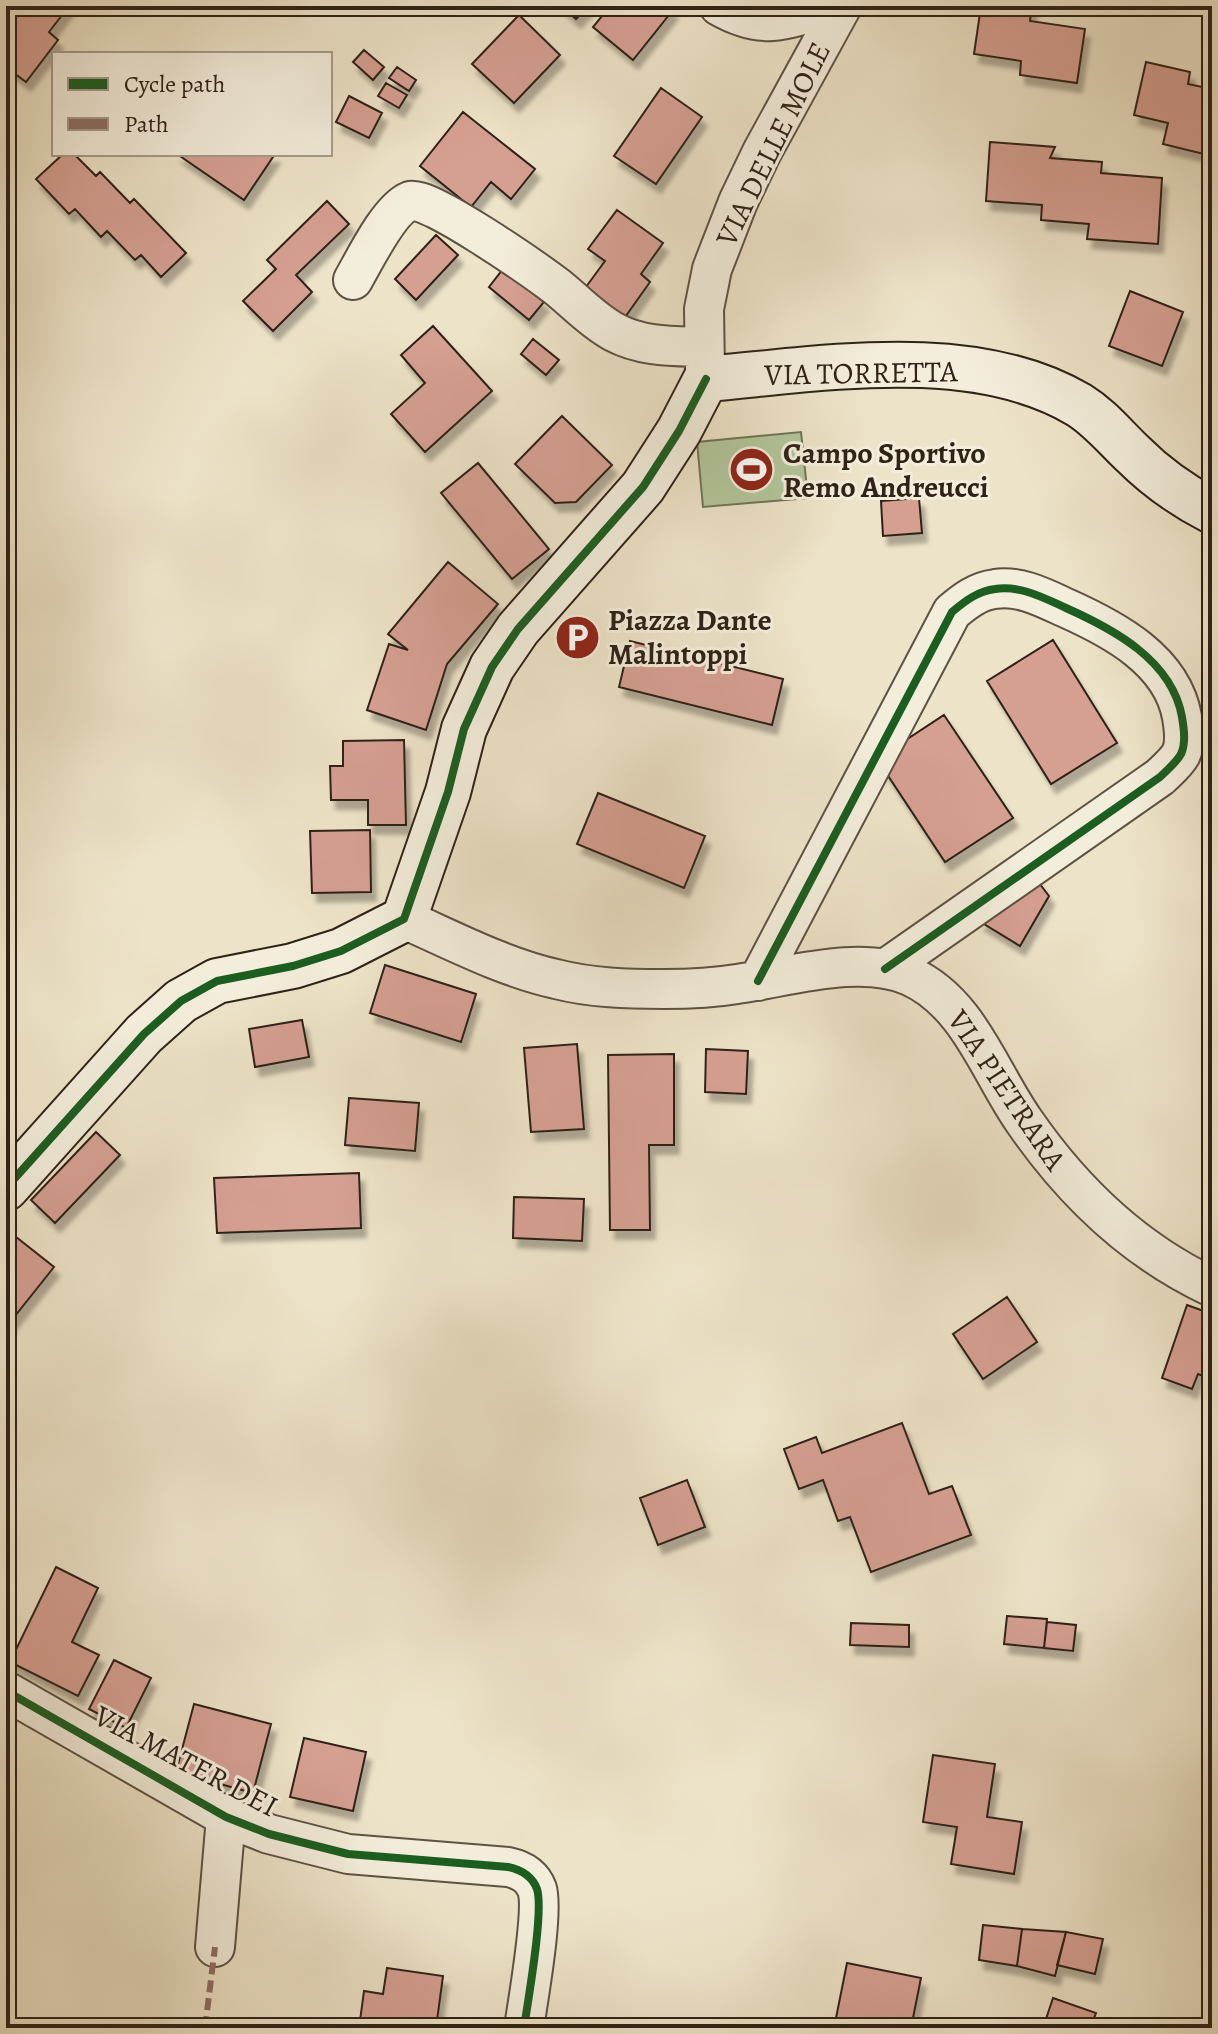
<svg xmlns="http://www.w3.org/2000/svg" width="1218" height="2034" viewBox="0 0 1218 2034" font-family="Alegreya,serif">
<defs>
<filter id="shadow"><feDropShadow dx="5" dy="9" stdDeviation="2" flood-color="#0004"/></filter>
</defs>
<rect width="100%" height="100%" fill="#ede3c8"/>
<filter id="stains"><feTurbulence type="fractalNoise" baseFrequency=".0025" numOctaves="4"/><feColorMatrix values="0 0 0 0 .2 0 0 0 0 .09 0 0 0 0 .02 0 0 0 .5 -.17"/></filter>
<radialGradient id="worn" r=".72"><stop offset=".6" stop-color="#630" stop-opacity="0"/><stop offset="1" stop-color="#630" stop-opacity=".3"/></radialGradient>
<path fill="#b2c59b" stroke="#707459" stroke-width="2" d="M801 432 808 498 703 507 697 442Z"/>
<path fill="#d59f92" stroke="#2f2217" stroke-width="2" filter="url(#shadow)" d="M6 6H69L49 32 58 40 26 82 6 67Z
M561 6H588L576 19Z
M610 6H668L673 10 633 60 593 27Z
M981 6H1032L1030 21 1085 29 1077 83 1020 75 1021 61 974 54Z
M519 15 560 55 514 103 472 64Z
M364 50 384 67 373 80 353 62Z
M1146 62 1190 72 1188 84 1212 89V156L1163 144 1168 123 1134 115Z
M397 67 416 80 409 91 389 78Z
M386 83 407 95 399 108 378 96Z
M661 88 702 117 656 184 614 156Z
M349 96 382 113 369 138 336 122Z
M463 112 535 169 511 199 491 182 471 207 420 166Z
M990 142 1055 147 1050 158 1102 162 1101 173 1162 178 1158 244 1087 239 1089 224 1041 220 1042 205 986 201Z
M63 154H74L96 176 100 172 130 203 134 199 186 253 161 277 141 255 135 260 107 231 101 237 75 209 69 214 36 179Z
M177 154H275L244 200Z
M327 201 349 224 296 275 312 292 273 331 243 301 276 269 267 260Z
M617 210 663 243 641 274 650 282 623 320 583 291 605 261 588 249Z
M436 235 458 255 416 300 395 279Z
M503 269 544 302 529 320 489 287Z
M1130 291 1183 312 1162 366 1109 346Z
M433 326 492 391 425 452 391 414 425 383 401 355Z
M533 339 559 360 546 375 521 354Z
M1210 411H1212V465H1205Z
M562 416 612 465 576 502 555 503 515 464Z
M478 463 549 549 512 579 441 493Z
M919 498 922 533 883 536 881 501Z
M448 562 498 604 447 664 426 730 367 710 389 644 408 650 388 634Z
M1053 640 1117 743 1051 784 987 681Z
M630 641 783 679 772 725 619 687Z
M944 715 1013 818 945 862 877 759Z
M404 740 406 825H368V800H331L330 766H343V741Z
M598 793 705 836 684 888 577 844Z
M370 830 371 892 312 893 310 831Z
M1036 879 1049 896 1020 946 979 921Z
M385 965 476 994 461 1042 370 1013Z
M302 1020 309 1057 255 1067 249 1029Z
M577 1044 584 1129 531 1132 524 1048Z
M706 1049 748 1051 746 1094 705 1092Z
M674 1054V1145H649L650 1230H610L608 1055Z
M349 1098 419 1103 415 1151 345 1145Z
M96 1132 120 1155 55 1223 31 1200Z
M359 1173 361 1228 217 1233 214 1178Z
M514 1197 584 1199 582 1241 513 1238Z
M6 1229 54 1267 7 1326 6 1325Z
M1007 1297 1037 1342 983 1379 953 1334Z
M1187 1305 1212 1314V1379L1198 1374 1192 1389 1162 1378Z
M902 1423 929 1494 952 1486 971 1535 871 1572 850 1517 838 1521 823 1480 799 1489 784 1449 816 1437 822 1453Z
M687 1480 705 1527 658 1545 640 1498Z
M56 1567 98 1588 72 1642 99 1655 78 1696 10 1662Z
M1007 1616 1047 1619 1044 1648 1004 1644Z
M1047 1622 1076 1625 1073 1651 1044 1648Z
M851 1623 909 1625V1647L850 1645Z
M114 1660 151 1678 126 1728 89 1709Z
M194 1704 271 1724 253 1793 176 1772Z
M304 1738 366 1752 353 1811 290 1797Z
M933 1755 995 1764 987 1817 1022 1822 1014 1874 951 1864 957 1827 923 1822Z
M983 1925 1022 1929 1017 1966 979 1960Z
M1022 1929 1066 1932 1055 1976 1017 1966Z
M1066 1932 1103 1939 1095 1974 1057 1965Z
M847 1963 921 1978 911 2028H834Z
M387 1968 443 1976 436 2028H359L364 1991 383 1994Z
M1053 1998 1096 2013 1090 2028H1043Z"/>
<g fill="none" stroke-linecap="round" stroke-linejoin="round">
<defs>
<path id="street" d="M719 6C761 30 785 22 827 6
M353 280C364 261 389 209 410 201 428 195 536 271 556 286 575 301 592 320 614 332 642 347 672 346 703 347
M705 371 704 309 712 269 738 202 762 152 842 6
M404 919C454 941 503 967 556 979 591 988 628 989 664 989 688 989 713 988 737 984 788 977 860 954 910 976 969 1003 989 1071 1024 1121 1073 1192 1133 1250 1212 1287
M758 981 952 612C965 601 978 591 995 589 1020 585 1044 598 1066 608 1113 629 1172 660 1182 717 1184 729 1186 743 1181 754 1176 763 1167 770 1160 777L885 969
M6 1691 226 1817 269 1834 348 1854 508 1867C522 1870 532 1876 537 1889 544 1911 528 2000 524 2028
M215 1947 226 1817"/>
<path id="secondary" d="M6 1188 144 1034 181 1001 217 981 293 966 341 951 404 919 448 792 464 729 492 667 518 629 643 487 679 431 706 379C822 369 973 342 1079 405 1100 418 1115 437 1133 454 1156 477 1183 496 1212 511"/>
</defs>
<use href="#street" stroke="#5e5243" stroke-width="42"/>
<use href="#secondary" stroke="#2f2217" stroke-width="48"/>
<use href="#street" stroke="#f3eddb" stroke-width="38"/>
<use href="#secondary" stroke="#f3eddb" stroke-width="44"/>
<path stroke="#8d6e63" stroke-width="6" stroke-dasharray="12 6" stroke-linecap="butt" d="M205 2028 215 1947"/>
<defs>
<path id="cycleway" d="M758 981 952 612C965 601 978 591 995 589 1020 585 1044 598 1066 608 1113 629 1172 660 1182 717 1184 729 1186 743 1181 754 1176 763 1167 770 1160 777L885 969
M6 1188 144 1034 181 1001 217 981 293 966 341 951 404 919 448 792 464 729 492 667 518 629 643 487 679 431 706 379
M6 1691 226 1817 269 1834 348 1854 508 1867C522 1870 532 1876 537 1889 544 1911 528 2000 524 2028"/>
</defs>
<use href="#cycleway" stroke="#f3eddb" stroke-width="13"/>
<use href="#cycleway" stroke="#1b5e20" stroke-width="8"/>
</g>
<defs>
<symbol id="stadium-disc" viewBox="-11 -11 22 22"><circle r="9.5" fill="#8f2418" stroke="#f3eddb"/><path d="M0-5a6.5 5 0 1 0 0 10a6.5 5 0 1 0 0-10ZM-3.5-1.8h7v3.6h-7Z" fill="#fff"/></symbol>
<symbol id="parking-disc" viewBox="-11 -11 22 22"><circle r="9.5" fill="#8f2418" stroke="#f3eddb"/><path d="M-3.5-5.5H1a3.5 3.5 0 0 1 0 7H-1V5.5H-3.5ZM-1-3.4V-.6H.8a1.4 1.4 0 0 0 0-2.8Z" fill="#fff"/></symbol>
</defs>
<g fill-rule="evenodd">
<use href="#stadium-disc" x="726" y="444" width="51" height="51"/>
<use href="#parking-disc" x="552" y="612" width="51" height="51"/>
</g>
<g text-anchor="middle" stroke-width="6" stroke-linejoin="round" paint-order="stroke">
<g font-size="30" fill="#2f2217" stroke="#f3eddb">
<text transform="translate(773 144) rotate(-64)" y="10">VIA DELLE MOLE</text>
<text transform="translate(861 373) rotate(-1)" y="10">VIA TORRETTA</text>
<text transform="translate(1007 1090) rotate(56)" y="10">VIA PIETRARA</text>
<text transform="translate(186 1761) rotate(28)" y="10">VIA MATER DEI</text>
</g>
<g font-size="30" font-weight="bold" fill="#2f2217" stroke="#f3eddb" text-anchor="start">
<text x="783" y="463">Campo Sportivo<tspan x="783" dy="34">Remo Andreucci</tspan></text>
<text x="608" y="630">Piazza Dante<tspan x="608" dy="34">Malintoppi</tspan></text>
</g>
</g>
<rect width="1218" height="2034" fill="none" stroke="#ede3c8" stroke-width="32"/>
<rect x="8" y="8" width="1202" height="2018" fill="none" stroke="#2f2217" stroke-width="4"/>
<rect x="16" y="16" width="1186" height="2002" fill="none" stroke="#2f2217" stroke-width="2"/>
<rect x="52" y="52" width="280" height="104" fill="#f3eddb" stroke="#a59c8d" stroke-width="2"/>
<rect x="68" y="78" width="40" height="12" fill="#1b5e20" stroke="#a59c8d" stroke-width="2"/>
<text x="124" y="92" font-size="24" fill="#2f2217">Cycle path</text>
<rect x="68" y="118" width="40" height="12" fill="#8d6e63" stroke="#a59c8d" stroke-width="2"/>
<text x="124" y="132" font-size="24" fill="#2f2217">Path</text>
<rect width="100%" height="100%" filter="url(#stains)"/>
<rect width="100%" height="100%" fill="url(#worn)"/>
</svg>
